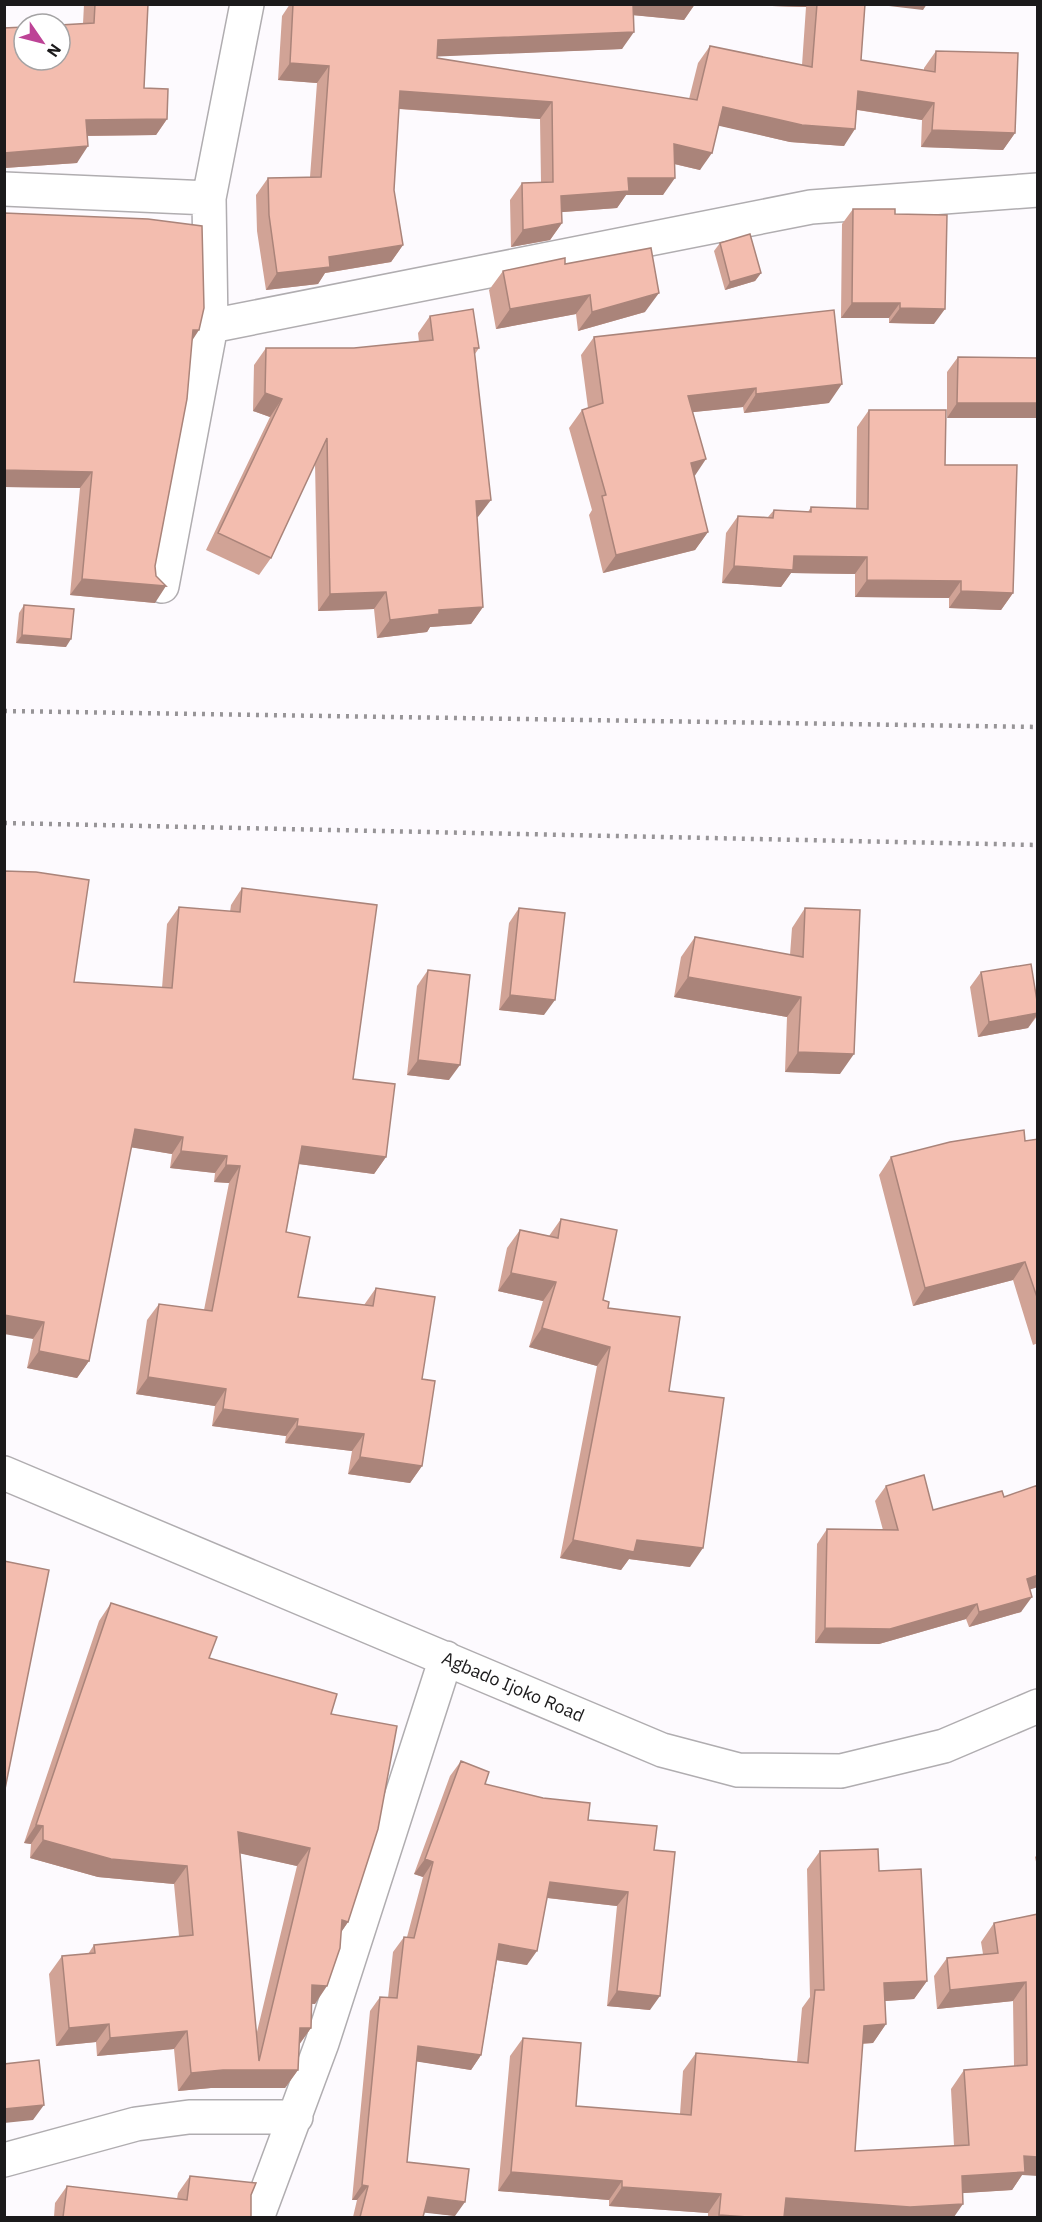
<svg xmlns="http://www.w3.org/2000/svg" width="1042" height="2222" viewBox="0 0 1042 2222" font-family="'IBM Plex Sans',sans-serif">
<rect width="100%" height="100%" fill="#fdfafe"/>
<g fill="none" stroke-linecap="round" stroke-linejoin="round">
<defs>
<path id="street" d="M4 189 209 198
M211 326 811 207 1038 190
M162 586 211 326 209 198 247 4
M4 1473 662 1750 738 1770 841 1771 944 1746 1038 1706
M4 2160 136 2124 189 2117H296
M257 2218 322 2043 446 1658"/>
</defs>
<use href="#street" stroke="#b0adb0" stroke-width="36"/>
<use href="#street" stroke="#fff" stroke-width="33"/>
<path stroke="#979497" stroke-width="4.5" stroke-dasharray="3 6" stroke-linecap="butt" d="M4 711 1038 727
M4 823 1038 845"/>
</g>
<path fill="#d1a396" fill-rule="evenodd" d="M84 4H148L144 88 167 119 156 135 87 136 77 163 4 168V28L83 24Z
M290 4H695L684 20 633 15 622 49 437 56V58L689 99 698 63 710 46 802 65 806 7 772 6V4H865L861 60 924 70V68L936 51 1015 133 1003 150 921 147 922 120 857 110 844 146 790 142 718 125 700 170 674 164 663 195H626L617 208 562 212V223L550 240 511 247 510 200 522 183 541 182 540 119 399 109 394 190 403 245 391 262 325 273 318 284 266 290 257 231 256 195 268 178 310 177 317 83 278 80 282 16Z
M853 209 895 214 934 324 889 323V318H841L842 224Z
M4 213 192 341 155 566V603L70 595 80 488 4 487Z
M720 243 761 273 755 281 725 290 714 251Z
M565 264 645 312 578 331 576 314 496 329 489 290 503 271Z
M430 316 479 348 475 354 478 517H477L483 607 471 624 430 627 427 632 377 638 374 609 318 611 315 463 271 558 259 575 206 550 270 417 253 411 254 365 266 348H354L419 342 418 333Z
M594 337 829 403 744 413 743 407 693 412 694 476 708 532 695 550 603 573 589 515 592 510 569 428 582 410 588 408 581 355Z
M958 357 1038 358 947 418V372Z
M869 410 945 465 1013 593 1001 610 949 608V598L855 597V574L791 573 781 587 722 583 726 533 738 516 768 517 774 510 808 512 811 507 856 508 857 427Z
M24 605 66 647 16 643 19 613Z
M242 888 353 1079 386 1157 374 1174 299 1164 286 1232 298 1297 364 1305 376 1288 422 1379V1466L410 1483 348 1474 352 1451 285 1443 286 1436 212 1426 215 1406 136 1394 147 1320 159 1304 204 1310 229 1183 214 1182 215 1173 170 1168 172 1154 131 1147 89 1361 77 1378 27 1368 33 1339 74 982 162 988 167 924 179 907 230 912 231 905Z
M519 908 544 1015 499 1010 509 923Z
M805 908 840 1074 785 1072 787 1017 674 997 681 957 695 937 790 955 792 928Z
M428 970 449 1080 407 1075 417 986Z
M981 972 1038 1007V1015L1028 1028 978 1037 970 987Z
M1038 1139V1343L1033 1345 1013 1280 913 1306 879 1175 891 1157 1025 1141Z
M561 1219 608 1308 669 1391 690 1567 629 1559 621 1570 560 1558 597 1366 529 1347 543 1301 498 1291 507 1248 520 1230 549 1236Z
M886 1486 933 1510 1030 1590 1021 1612 969 1627 966 1619 879 1644 815 1643 817 1544 827 1529 883 1530 875 1501Z
M111 1603 209 1658 331 1714 348 1922 341 1932 315 2004H312L311 2028 299 2045 298 2070 285 2088H211L178 2091 174 2049 97 2056 96 2042 56 2046 49 1974 62 1956 88 1954 94 1945 179 1936 174 1884 98 1877 30 1858 31 1844 24 1843 99 1621ZM240 1853 297 1866 256 2036Z
M461 1761 485 1784 588 1820 654 1850 650 2010 607 2006 617 1906 547 1898 527 1965 497 1960 481 2055 471 2070 416 2061 407 2162 455 2216 425 2212 423 2217H353L357 2200H352L370 2011 380 1997 388 1998 393 1952 404 1937H407L423 1877 414 1874 450 1776Z
M820 1851 879 1871 927 1981 914 1999 885 2001 886 2024 873 2043 862 2044 855 2151 954 2146 951 2089 964 2070 1014 2066 1013 2001 937 2009 934 1976 947 1958 983 1954 981 1942 994 1923 1038 1914 1022 2175 1012 2190 962 2193 784 2217H708V2213L609 2206V2200L498 2191 510 2056 523 2038 576 2106 680 2114 683 2071 696 2053 797 2062 802 2008 810 1997 807 1869Z
M1038 1854V1871L1035 1857Z
M190 2176 251 2195V2217H54L55 2203 67 2186 177 2199 178 2193Z"/>
<path fill="#aa847a" d="M627 4H695L684 20 621 14Z
M773 4H808L806 7 772 6Z
M872 4H927L923 10Z
M634 32 622 49 426 57 438 40Z
M290 63 329 66 317 83 278 80Z
M400 91 552 102 540 119 388 108Z
M858 91 934 103 922 120 846 108Z
M723 107 855 129 844 146 790 142 711 124Z
M167 119 156 135 75 136 86 120Z
M932 130 1015 133 1003 150 921 147Z
M674 144 712 153 700 170 662 161Z
M88 146 77 163 4 168V153Z
M628 178H675L663 195H626L617 208 550 213 561 196Z
M562 223 550 240 511 247 523 230Z
M403 245 391 262 325 273 318 284 266 290 277 273 329 257Z
M761 273 755 281 725 290 730 282Z
M659 293 645 312 578 331 592 312Z
M590 295 576 314 496 329 510 309Z
M852 303H900L889 318H841Z
M900 308 945 309 934 324 889 323Z
M193 330H199L188 347Z
M842 384 829 403 744 413 756 394Z
M756 388 743 407 675 414 688 396Z
M265 393 282 399 270 417 253 411Z
M957 403H1038V418H947Z
M706 459 694 477 691 463Z
M4 470 92 472 80 488 4 487Z
M491 500 478 517 464 519 476 501Z
M708 532 695 550 603 573 616 555Z
M794 556 867 557 855 574 791 573 781 587 722 583 734 566Z
M82 579 166 586 155 603 70 595Z
M867 580 961 581 949 598 855 597Z
M961 591 1013 593 1001 610 949 608Z
M386 592 374 609 318 611 330 594Z
M483 607 471 624 430 627 427 632 377 638 390 620 439 610Z
M22 635 71 639 66 647 16 643Z
M688 977 801 997 787 1017 674 997Z
M510 995 555 1000 544 1015 499 1010Z
M1038 1013 1028 1028 978 1037 989 1022Z
M798 1052 854 1054 840 1074 785 1072Z
M418 1060 460 1065 449 1080 407 1075Z
M135 1129 183 1137 172 1154 123 1146Z
M302 1146 386 1157 374 1174 291 1163Z
M181 1151 227 1156 215 1173 170 1168Z
M226 1165 240 1166 229 1183 214 1182Z
M1025 1262 1013 1280 913 1306 925 1288Z
M511 1273 556 1282 543 1301 498 1291Z
M4 1315 44 1322 33 1339 4 1334Z
M542 1328 610 1347 597 1366 529 1347Z
M39 1351 89 1361 77 1378 27 1368Z
M148 1377 226 1389 215 1406 136 1394Z
M223 1409 298 1419 286 1436 212 1426Z
M297 1426 364 1434 352 1451 285 1443Z
M360 1457 422 1466 410 1483 348 1474Z
M573 1540H637L703 1548 690 1567 629 1559 621 1570 560 1558Z
M1038 1575V1587L1016 1594 1027 1579Z
M1032 1597 1021 1612 969 1627 979 1612Z
M977 1604 966 1619 879 1644 815 1643 825 1628Z
M36 1825 43 1826 31 1844 24 1843Z
M238 1832 310 1848 297 1866 225 1850Z
M43 1840 187 1866 174 1884 98 1877 30 1858Z
M425 1859 433 1862 423 1877 414 1874Z
M550 1882 628 1892 617 1906 540 1897Z
M342 1920 348 1922 336 1940Z
M499 1944 537 1951 527 1965 489 1959Z
M927 1981 914 1999 871 2002 884 1983Z
M1026 1982 1013 2001 937 2009 950 1990Z
M312 1985 327 1986 315 2004 299 2003Z
M617 1991 660 1996 650 2010 607 2006Z
M109 2024 96 2042 56 2046 69 2028Z
M886 2024 873 2043 851 2044 864 2026Z
M300 2028H311L298 2046Z
M187 2031 174 2049 97 2056 110 2038Z
M418 2046 481 2055 471 2070 407 2060Z
M223 2070H298L285 2088H211L178 2091 191 2073Z
M44 2105 33 2120 4 2123V2109Z
M1024 2156 1038 2157V2176L1022 2175 1012 2190 949 2194 962 2176Z
M511 2172 622 2181 609 2200 498 2191Z
M362 2185 368 2186 357 2200H352Z
M622 2187 721 2194 708 2213 609 2206Z
M428 2197 465 2202 455 2216 418 2212Z
M786 2198 963 2204 954 2217H791L773 2216Z
M719 2215 748 2217H718Z"/>
<path fill="#f3bdaf" stroke="#aa847a" stroke-width="1.5" fill-rule="evenodd" d="M95 4H148L144 88 168 89 167 119 86 120 88 146 4 153V28L24 27V60H60V25L94 23Z
M293 4H633L634 32 438 40 437 58 697 100 710 46 812 67 817 4H865L861 60 935 72 936 51 1018 53 1015 133 932 130 934 103 858 91 855 129 802 125 723 107 712 153 674 144 675 178H628L629 191 561 196 562 223 523 230 522 183 553 182 552 102 400 91 394 190 403 245 329 257 330 267 277 273 269 215 268 178 321 177 329 66 290 63Z
M853 209H895V214L947 215 945 309 900 308V303H852Z
M4 213 148 219 202 226 204 308 199 330H193L187 399 155 566 156 576 166 586 82 579 92 472 4 470Z
M750 234 761 273 730 282 720 243Z
M651 248 659 293 592 312 590 295 510 309 503 271 565 258V264Z
M473 309 479 348H474L491 500 476 501 483 607 439 610V614L390 620 386 592 330 594 327 438 271 558 218 533 282 399 265 393 266 348H354L433 340 430 316Z
M834 310 842 384 756 394V388L688 396 706 459 691 463 708 532 616 555 602 496 606 495 582 410 603 403 594 337Z
M958 357 1038 358V403H957Z
M869 410H946L945 465H1017L1013 593 961 591V581L867 580V557L794 556 793 570 734 566 738 516 773 518 774 510 811 512V507L868 509Z
M24 605 74 609 71 639 22 635Z
M4 871 36 872 89 880 74 982 172 988 179 907 240 912 242 888 377 905 353 1079 395 1084 386 1157 302 1146 286 1232 310 1237 298 1297 373 1306 376 1288 435 1297 422 1379 435 1381 422 1466 360 1457 364 1434 297 1426 298 1419 223 1409 226 1389 148 1377 159 1304 212 1311 240 1166 226 1165 227 1156 181 1151 183 1137 135 1129 89 1361 39 1351 44 1322 4 1315Z
M519 908 565 913 555 1000 510 995Z
M805 908 860 910 854 1054 798 1052 801 997 688 977 695 937 803 957Z
M1031 964 1038 1007V1013L989 1022 981 972Z
M428 970 470 975 460 1065 418 1060Z
M1024 1130 1025 1141 1038 1139V1300L1025 1262 925 1288 891 1157 950 1142Z
M561 1219 617 1230 603 1300 609 1302 608 1308 680 1317 669 1391 724 1398 703 1548 637 1540 634 1552 573 1540 610 1347 542 1328 556 1282 511 1273 520 1230 558 1238Z
M924 1475 933 1510 1002 1491 1004 1497 1038 1485V1575L1027 1579 1032 1597 979 1612 977 1604 890 1629 825 1628 827 1529 898 1530 886 1486Z
M4 1561 49 1570 4 1794Z
M111 1603 217 1637 209 1658 337 1694 331 1714 397 1726 378 1829 348 1922 342 1920 340 1948 327 1986 312 1985 311 2028H300L298 2070H223L191 2073 187 2031 110 2038 109 2024 69 2028 62 1956 95 1953 94 1945 193 1935 187 1866 111 1859 43 1840V1826L36 1825ZM238 1832 310 1848 259 2061Z
M461 1761 489 1772 485 1784 543 1798 590 1803 588 1820 657 1826 654 1850 675 1852 660 1996 617 1991 628 1892 550 1882 537 1951 499 1944 481 2055 418 2046 407 2162 469 2169 465 2202 428 2197 423 2217H360L368 2186 362 2185 380 1997 397 1998 404 1937 414 1938 433 1862 425 1859Z
M878 1849 879 1871 921 1869 927 1981 884 1983 886 2024 864 2026 855 2151 969 2145 964 2070 1027 2065 1026 1982 950 1990 947 1958 998 1953 994 1923 1038 1914V2157L1024 2156 1025 2172 962 2176 963 2204 910 2207 786 2198 784 2217H748L719 2215 721 2194 622 2187V2181L511 2172 523 2038 581 2043 576 2106 691 2115 696 2053 808 2063 815 1990H824L820 1851Z
M39 2060 44 2105 4 2109V2064Z
M190 2176 256 2183 251 2195V2217H63L67 2186 187 2200Z"/>
<g text-anchor="middle" stroke-width="5" stroke-linejoin="round" paint-order="stroke">
<g font-size="18" fill="#1b1a1b" stroke="#fff">
<text transform="translate(513 1687) rotate(23)" y="6">Agbado Ijoko Road</text>
</g>
</g>
<rect width="1042" height="2222" fill="none" stroke="#1b1a1b" stroke-width="12"/>
<g transform="translate(42 42) rotate(125)"><circle r="28" fill="#ffffff" stroke="#a4a3a4" stroke-width="1.5"/>
<path d="M0-4.5L10 22L0 15L-10 22Z" fill="#bd4396"/>
<text y="-9" font-size="16" font-weight="bold" text-anchor="middle" fill="#1b1a1b">N</text>
</g>
</svg>
